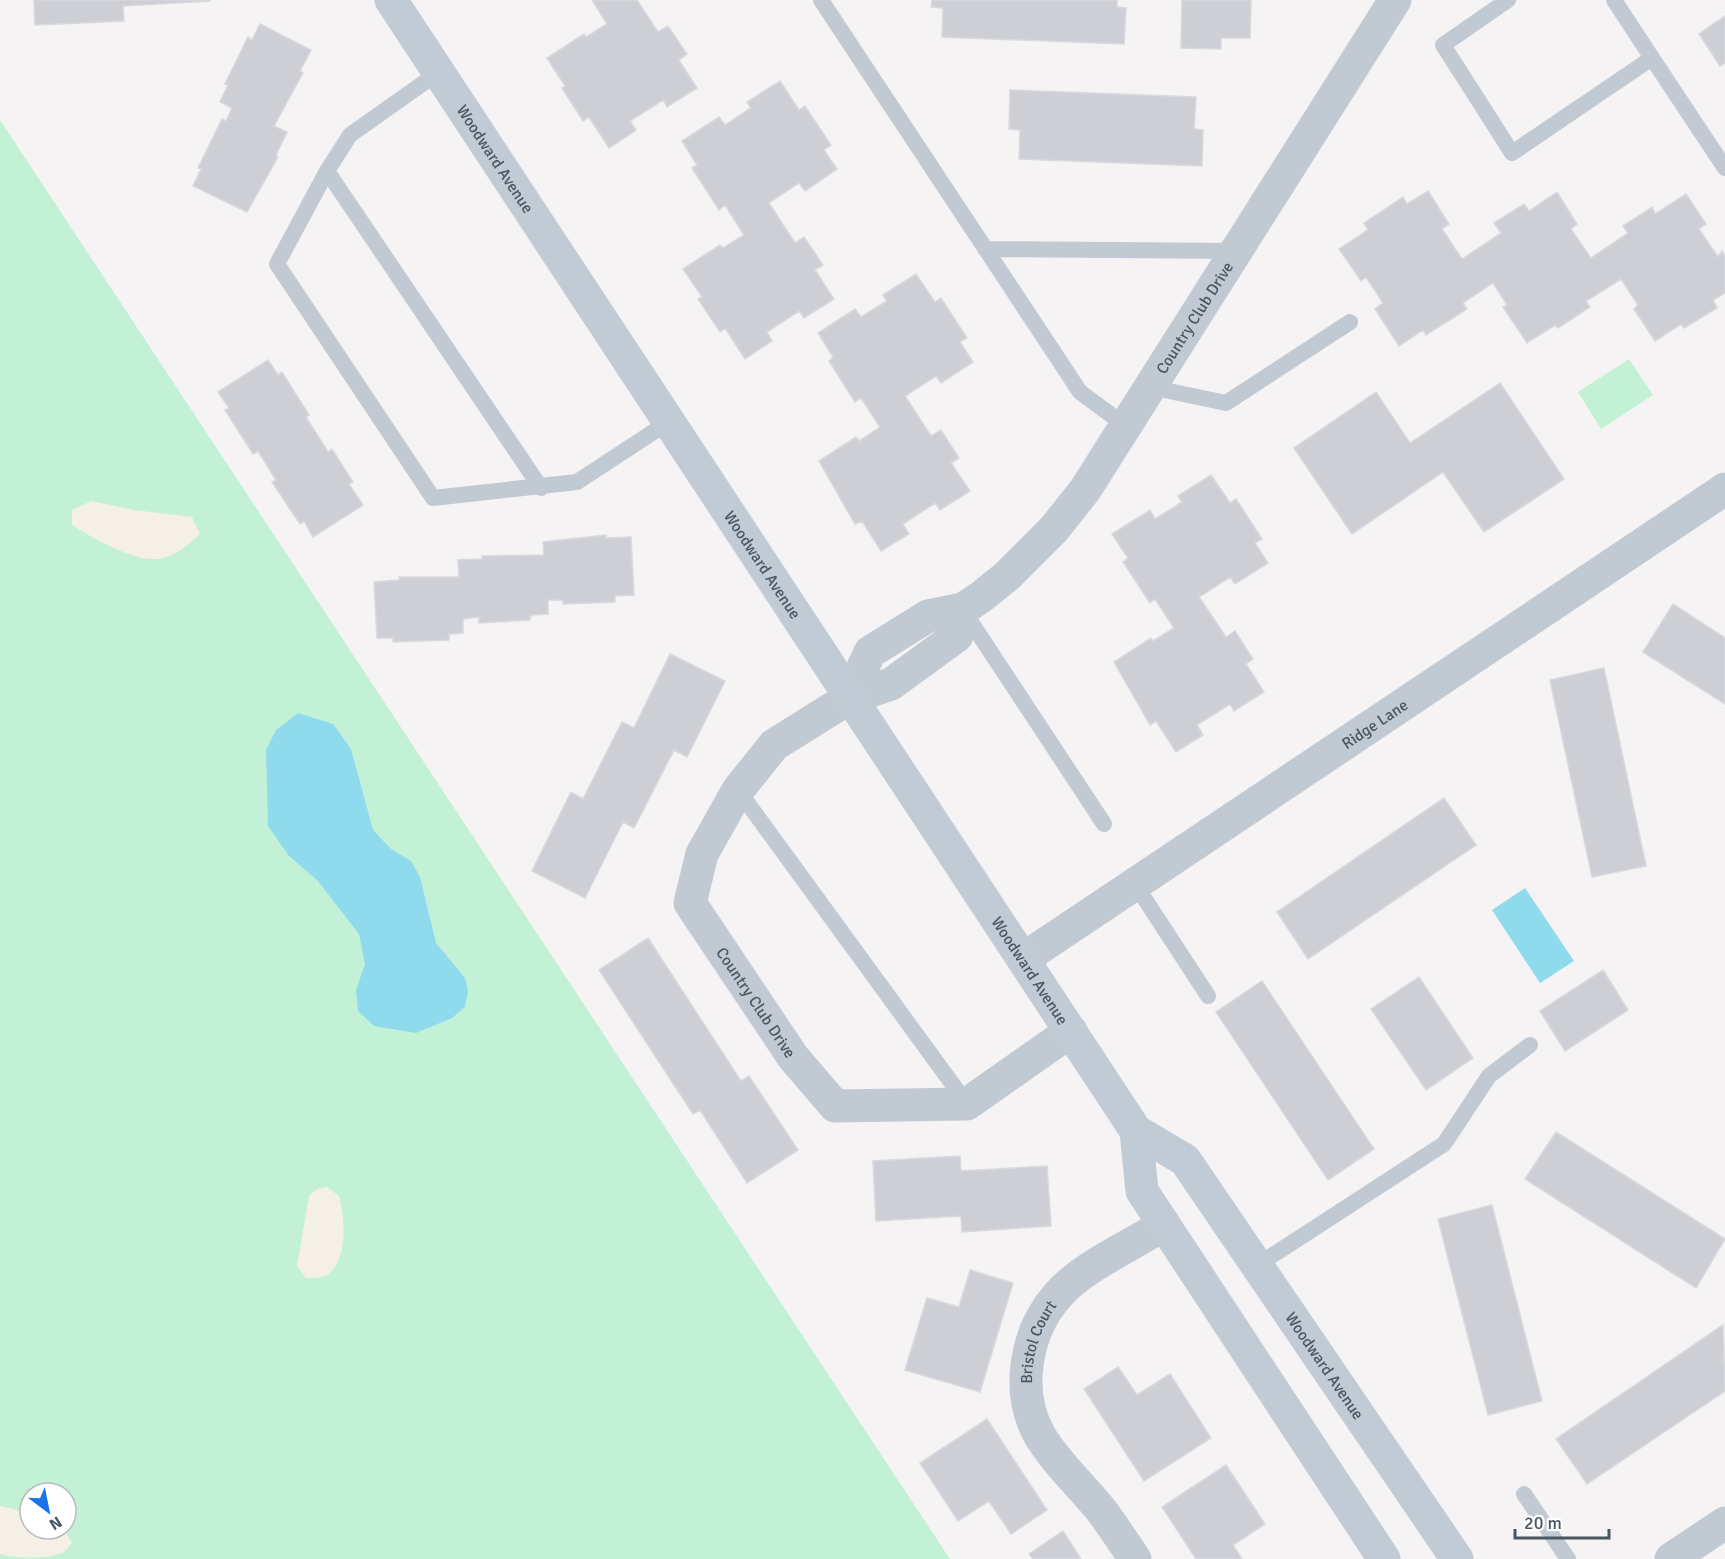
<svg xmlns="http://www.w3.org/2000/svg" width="1725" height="1559" viewBox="0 0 1725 1559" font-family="Signika,sans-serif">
<rect width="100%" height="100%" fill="#f5f3f3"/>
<path fill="#c3f1d5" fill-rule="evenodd" d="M0 120 950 1559H0ZM30 1493H66V1529H30Z
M1629 359 1653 395 1601 429 1578 392Z"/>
<path fill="#f5f0e5" d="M91 501 134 510 192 517 200 534C190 544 173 558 157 559 133 561 92 538 72 525V510Z
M327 1187 339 1196C345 1217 349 1263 325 1276 320 1278 312 1278 306 1278L297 1266 309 1196 317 1189Z
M0 1506 30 1513V1529H63L72 1542C70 1545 66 1551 63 1553 49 1559 15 1559 0 1554Z"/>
<path fill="#90daee" d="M298 713 333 724 351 749 373 830 391 849 411 861 420 877 436 943 465 978 468 991 465 1007 452 1018 416 1033 374 1026 358 1011 356 990 365 964 359 934 317 880 289 856 268 826 266 750 276 730Z
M1525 888 1574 961 1540 983 1492 910Z"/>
<path fill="#cdcfd5" stroke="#d7d9de" stroke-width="1.5" d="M34 0H210V1L123 6 124 21 35 25Z
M592 0H637L658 32 668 26 687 54 679 60 697 88 667 107 663 100 630 121 636 130 609 148 589 117 583 121 562 88 565 86 547 58 584 34 586 37 607 24Z
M932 0H1117V7L1126 8 1124 44 942 37 943 8 931 7Z
M1182 0H1251L1250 38H1221V49L1181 48Z
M1725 16V63L1720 66 1699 34Z
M260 24 311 50 300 71 303 73 274 126 287 132 276 155 278 157 247 212 193 186 201 169 198 168 222 119 226 121 232 108 220 102 228 85 225 84 248 37 252 40Z
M780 81 799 110 805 106 831 145 824 150 837 169 805 191 799 183 769 203 795 243 804 237 823 265 815 270 834 299 804 318 799 311 767 332 772 341 745 359 725 328 720 332 698 299 702 297 683 269 720 245 723 248 744 235 725 205 719 210 692 168 697 165 682 141 719 117 725 125 751 108 747 102Z
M1010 90 1196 97 1194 129 1203 130 1202 166 1019 159 1020 130 1009 129Z
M1428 191 1449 224 1442 229 1462 259 1501 233 1494 223 1524 204 1529 211 1557 192 1577 224 1571 229 1591 258 1628 233 1623 226 1652 207 1655 214 1686 194 1706 224 1699 229 1718 257 1722 251 1725 256V293L1713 300 1717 308 1684 328 1681 324 1655 341 1634 309 1638 305 1621 279 1586 301 1590 307 1558 328 1555 325 1527 343 1503 307 1507 305 1493 283 1463 303 1467 309 1426 335 1423 330 1399 346 1375 309 1383 303 1366 277 1361 281 1339 249 1368 230 1364 223 1403 197 1407 204Z
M916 274 935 302 941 298 967 338 960 342 973 362 941 383 936 376 905 396 931 436 941 430 959 458 951 463 970 491 940 510 935 503 903 524 909 534 881 551 862 521 855 524 819 461 856 437 859 441 880 427 861 398 855 402 829 361 833 357 818 333 855 309 861 317 887 301 883 295Z
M268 360 278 375 282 372 309 415 306 417 328 452 332 449 353 482 349 484 363 505 313 537 304 521 300 524 272 482 276 480 258 451 253 454 225 410 229 408 218 392Z
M1500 383 1564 479 1484 532 1443 472 1352 534 1294 448 1376 392 1410 443Z
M1211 475 1230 503 1236 499 1262 539 1255 543 1268 563 1235 584 1230 577 1199 597 1226 637 1235 631 1253 659 1246 664 1264 692 1234 711 1230 704 1197 725 1203 735 1176 752 1156 721 1150 725 1114 662 1151 638 1153 641 1174 628 1155 599 1150 603 1123 562 1128 558 1112 534 1150 510 1155 519 1182 502 1178 496Z
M606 535V538L631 537 634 595 615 596V602L563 604V600H548V614L531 615 530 620 479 623V617L463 619V633L449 634V640L393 642V638H377L374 582 400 580 399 577H459L458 560 482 559V556L544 555 543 542Z
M1673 604 1725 638V704L1643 652Z
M670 654 725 681 687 757 674 750 634 828 623 822 585 898 532 871 571 792 583 799 622 722 634 728Z
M1604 668 1646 866 1592 877 1550 680Z
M1444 798 1476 845 1308 959 1277 912Z
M648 938 741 1081 749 1076 798 1150 747 1183 700 1110 693 1114 599 970Z
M1603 970 1628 1010 1565 1051 1540 1011Z
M1419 977 1473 1058 1426 1090 1371 1009Z
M1262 981 1374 1149 1328 1180 1216 1012Z
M1556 1132 1725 1239 1696 1288 1525 1179Z
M960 1156 961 1171 1047 1166 1051 1226 962 1232 961 1216 876 1221 873 1161Z
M1492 1205 1542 1401 1488 1415 1438 1219Z
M970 1270 1013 1283 980 1392 905 1370 927 1298 959 1307Z
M1723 1325 1725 1391 1587 1484 1556 1439Z
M1118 1367 1137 1395 1170 1374 1211 1438 1144 1481 1084 1389Z
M987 1419 1047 1510 1011 1534 989 1501 958 1521 920 1463Z
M1226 1465 1265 1524 1233 1545 1242 1559H1196L1162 1507Z
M1063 1531 1081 1559H1033L1029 1554Z"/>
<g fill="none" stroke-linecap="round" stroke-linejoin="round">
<path stroke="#c1cad2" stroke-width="16" d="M821 0 1080 392 1126 426
M1508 0 1443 45 1512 153 1652 58 1614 0
M1652 58 1725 168
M439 72 350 135 327 171 277 264 433 498 577 482 670 421
M327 171 541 488
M985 249 1236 251
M1150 387 1226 403 1350 322
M963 610 1104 824
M738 790 967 1104
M1135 884 1208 996
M1256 1266 1444 1144 1489 1076 1530 1045
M1524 1494 1568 1559"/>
<g stroke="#c1cad2" stroke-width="33">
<path id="s1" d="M963 609 957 636 891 684 849 698 774 745 738 790 702 854 690 903 793 1057 835 1106 967 1104 1071 1031"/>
<path id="s2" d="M849 698 870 652 928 616 963 609 981 597 1007 576 1054 529 1085 490 1395 0"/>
<path id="s3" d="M1023 959 1725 489"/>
<path id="s4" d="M1135 1559C1124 1543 1113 1526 1101 1510 1081 1485 1057 1464 1040 1436 1015 1392 1025 1332 1058 1295 1083 1266 1132 1246 1164 1224"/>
<path d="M1671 1559 1725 1523"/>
</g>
<g stroke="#c1cbd6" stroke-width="33">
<path id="s5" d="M391 0 1136 1131 1185 1160 1457 1559"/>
<path d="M1136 1131 1142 1191 1384 1559"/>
</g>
</g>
<g text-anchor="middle" stroke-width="5" stroke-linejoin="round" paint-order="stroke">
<g font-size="16" fill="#4a5661" stroke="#fff">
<text dy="6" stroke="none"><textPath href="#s5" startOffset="190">Woodward Avenue</textPath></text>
<text dy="6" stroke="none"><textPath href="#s2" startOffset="530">Country Club Drive</textPath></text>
<text dy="6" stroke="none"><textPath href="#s5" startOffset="676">Woodward Avenue</textPath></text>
<text dy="6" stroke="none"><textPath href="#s3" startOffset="423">Ridge Lane</textPath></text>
<text dy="6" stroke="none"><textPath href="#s5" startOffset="1162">Woodward Avenue</textPath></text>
<text dy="6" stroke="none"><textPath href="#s1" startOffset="543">Country Club Drive</textPath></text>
<text dy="6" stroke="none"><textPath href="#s4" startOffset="254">Bristol Court</textPath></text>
<text dy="6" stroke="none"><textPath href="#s5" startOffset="1660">Woodward Avenue</textPath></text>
</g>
</g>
<g transform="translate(48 1511) rotate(148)"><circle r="28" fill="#ffffff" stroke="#b7bbc0" stroke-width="1.5"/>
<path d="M0-4.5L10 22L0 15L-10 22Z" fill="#1a73e8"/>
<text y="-9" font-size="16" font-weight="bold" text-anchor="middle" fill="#4a5661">N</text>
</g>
<path d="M1515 1529v9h94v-9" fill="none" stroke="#4a5661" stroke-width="3"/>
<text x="1524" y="1529" font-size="18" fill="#4a5661" stroke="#ffffff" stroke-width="4.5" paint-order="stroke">20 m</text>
</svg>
